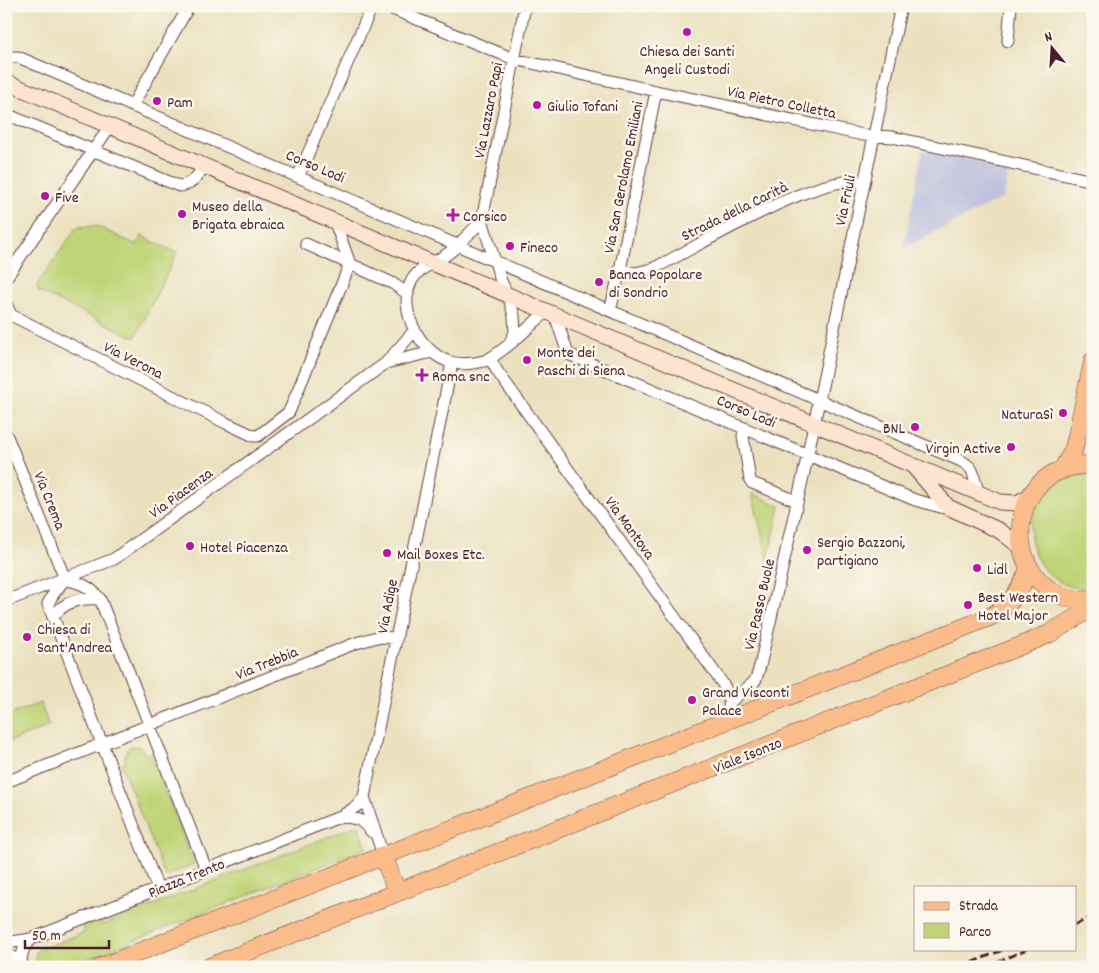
<svg xmlns="http://www.w3.org/2000/svg" width="1099" height="973" viewBox="0 0 1099 973" font-family="Dekko,sans-serif">
<rect width="100%" height="100%" fill="#fbf7ec"/>
<filter id="ink" filterUnits="userSpaceOnUse"><feTurbulence type="fractalNoise" baseFrequency=".02" numOctaves="2"/><feDisplacementMap in="SourceGraphic" scale="10" xChannelSelector="R" yChannelSelector="G"/><feConvolveMatrix kernelMatrix="1 2 1 2 8 2 1 2 1" color-interpolation-filters="sRGB"/></filter>
<filter id="wash" filterUnits="userSpaceOnUse"><feTurbulence type="fractalNoise" baseFrequency=".0096" numOctaves="4" result="noise"/><feDisplacementMap in="SourceGraphic" scale="20" xChannelSelector="R" yChannelSelector="G"/><feGaussianBlur stdDeviation="1.12" result="paint"/><feColorMatrix in="noise" values="0 0 0 0 0 0 0 0 0 0 0 0 0 0 0 0 0 1.4 0 .05"/><feComposite in="paint" operator="in"/></filter>
<g filter="url(#wash)">
<rect width="100%" height="100%" fill="#ebe1bf"/>
<path fill="#c0c2dd" d="M923 150 1010 167 1003 198 903 248Z"/>
<path fill="#c0d477" stroke="#857a51" d="M96 226 137 245 142 236 177 253 135 338 38 291 37 285 77 227Z
M1081 475H1093V589C1018 592 1007 489 1081 475Z
M752 493 780 506 768 560Z
M40 703 49 726 6 743V716Z
M131 746 140 747 146 754 150 753 194 864 165 876 121 764 125 763V753Z
M358 825 367 848 67 967H38L35 958 36 951 85 932 83 925 100 918 103 925Z"/>
</g>
<g filter="url(#ink)">
<g fill="none" stroke-linecap="round" stroke-linejoin="round">
<defs>
<path id="street" d="M385 6 514 59 656 91 863 135 892 137 1093 181
M1008 41 1011 6
M6 57H18L961 461C979 470 971 480 980 494
M132 106 189 6
M6 114 179 186C192 185 198 176 204 166
M298 177 372 6
M482 220C472 231 462 242 450 252 438 262 418 267 411 282 398 310 419 350 447 361 458 365 472 364 484 361 501 355 531 325 546 312
M335 222 350 264
M306 244 392 283 408 294
M620 270 635 273 652 269C695 249 822 169 864 183
M6 278 110 126
M6 304 11 315
M610 311 620 270 656 91
M555 315 568 354 915 500 952 510
M6 317 11 315 226 423 254 436H258L289 412 350 264
M509 344 515 333 514 316 509 298 501 281 482 220 525 6
M490 358 497 371 718 677C725 686 731 696 729 708
M386 363 432 352
M745 428 743 436 750 480 752 483 797 501
M6 434 65 579
M65 579C80 583 90 586 100 599L206 869
M64 580 52 596 48 604 158 889
M6 601 114 559 386 363 415 330
M53 617C65 600 81 598 100 599
M730 702 753 683 756 679 760 666 806 463 901 6
M6 782 356 643 377 637 396 638
M364 797 383 855
M342 816 360 820 372 832
M6 943 31 939 342 816 357 806 364 797 452 363
M6 954 14 958 22 967
M22 967C20 955 23 947 31 939"/>
<path id="secondary" d="M6 82 555 315 1000 502 1017 503 1030 496
M914 467 948 507 1000 531 1021 547"/>
<path id="primary" d="M1093 465C996 461 997 605 1093 600
M1062 470 1073 451 1076 440 1093 361
M383 855 397 892
M101 967 990 617C1009 606 1023 589 1029 567
M209 967 1020 646 1049 634 1093 607"/>
</defs>
<use href="#street" stroke="#623c41" stroke-width="13"/>
<use href="#secondary" stroke="#623c41" stroke-width="17"/>
<use href="#primary" stroke="#623c41" stroke-width="19"/>
<use href="#street" stroke="#fff" stroke-width="11"/>
<use href="#secondary" stroke="#fde4d0" stroke-width="15"/>
<use href="#primary" stroke="#f9bc8a" stroke-width="18"/>
<path stroke="#4a1f2b" stroke-width="3" stroke-dasharray="8 4" stroke-linecap="butt" d="M1075 925 1093 916
M961 967 1005 949
M987 967 1027 949"/>
</g>
</g>
<g fill="#b5179e" stroke="#fbf7ec" stroke-width="2">
<circle cx="687" cy="32" r="5"/>
<circle cx="157" cy="101" r="5"/>
<circle cx="537" cy="105" r="5"/>
<circle cx="45" cy="196" r="5"/>
<circle cx="182" cy="214" r="5"/>
<path d="M450.5 207.5h5v5h5v5h-5v5h-5v-5h-5v-5h5z"/>
<circle cx="510" cy="246" r="5"/>
<circle cx="599" cy="282" r="5"/>
<circle cx="527" cy="360" r="5"/>
<path d="M419.5 367.5h5v5h5v5h-5v5h-5v-5h-5v-5h5z"/>
<circle cx="1063" cy="413" r="5"/>
<circle cx="915" cy="427" r="5"/>
<circle cx="1011" cy="447" r="5"/>
<circle cx="190" cy="546" r="5"/>
<circle cx="807" cy="550" r="5"/>
<circle cx="387" cy="553" r="5"/>
<circle cx="977" cy="568" r="5"/>
<circle cx="968" cy="605" r="5"/>
<circle cx="27" cy="637" r="5"/>
<circle cx="692" cy="700" r="5"/>
</g>
<g text-anchor="middle" stroke-width="5" stroke-linejoin="round" paint-order="stroke">
<g font-size="16" fill="#4a1f2b" stroke="#fbf7ec" text-anchor="start">
<text x="687" y="56" text-anchor="middle">Chiesa dei Santi<tspan x="687" dy="18">Angeli Custodi</tspan></text>
<text x="167" y="107">Pam</text>
<text x="547" y="111">Giulio Tofani</text>
<text x="55" y="202">Five</text>
<text x="192" y="211">Museo della<tspan x="192" dy="18">Brigata ebraica</tspan></text>
<text x="463" y="221">Corsico</text>
<text x="520" y="252">Fineco</text>
<text x="609" y="279">Banca Popolare<tspan x="609" dy="18">di Sondrio</tspan></text>
<text x="537" y="357">Monte dei<tspan x="537" dy="18">Paschi di Siena</tspan></text>
<text x="432" y="381">Roma snc</text>
<text x="1053" y="419" text-anchor="end">NaturaSì</text>
<text x="905" y="433" text-anchor="end">BNL</text>
<text x="1001" y="453" text-anchor="end">Virgin Active</text>
<text x="817" y="547">Sergio Bazzoni,<tspan x="817" dy="18">partigiano</tspan></text>
<text x="200" y="552">Hotel Piacenza</text>
<text x="397" y="559">Mail Boxes Etc.</text>
<text x="987" y="574">Lidl</text>
<text x="978" y="602">Best Western<tspan x="978" dy="18">Hotel Major</tspan></text>
<text x="37" y="634">Chiesa di<tspan x="37" dy="18">Sant'Andrea</tspan></text>
<text x="702" y="697">Grand Visconti<tspan x="702" dy="18">Palace</tspan></text>
</g>
<g font-size="16" fill="#4a1f2b" stroke="#fbf7ec">
<text transform="translate(782 101) rotate(12)" y="6">Via Pietro Colletta</text>
<text transform="translate(487 110) rotate(-79)" y="6">Via Lazzaro Papi</text>
<text transform="translate(316 165) rotate(23)" y="6">Corso Lodi</text>
<text transform="translate(622 177) rotate(-79)" y="6">Via San Gerolamo Emiliani</text>
<text transform="translate(844 200) rotate(-78)" y="6">Via Friuli</text>
<text transform="translate(734 210) rotate(-26)" y="6">Strada della Carità</text>
<text transform="translate(134 359) rotate(27)" y="6">Via Verona</text>
<text transform="translate(747 410) rotate(23)" y="6">Corso Lodi</text>
<text transform="translate(180 492) rotate(-36)" y="6">Via Piacenza</text>
<text transform="translate(51 500) rotate(68)" y="6">Via Crema</text>
<text transform="translate(631 527) rotate(54)" y="6">Via Mantova</text>
<text transform="translate(758 604) rotate(-77)" y="6">Via Passo Buole</text>
<text transform="translate(386 606) rotate(-79)" y="6">Via Adige</text>
<text transform="translate(266 662) rotate(-22)" y="6">Via Trebbia</text>
<text transform="translate(747 754) rotate(-22)" y="6">Viale Isonzo</text>
<text transform="translate(186 877) rotate(-22)" y="6">Piazza Trento</text>
</g>
</g>
<rect width="1099" height="973" fill="none" stroke="#fbf7ec" stroke-width="25"/>
<rect x="914" y="886" width="162" height="65" fill="#fbf7ec" stroke="#b4a19f"/>
<rect x="924" y="902" width="25" height="8" fill="#f9bc8a" stroke="#b4a19f"/>
<text x="959" y="910" font-size="15" fill="#4a1f2b">Strada</text>
<rect x="924" y="923" width="25" height="15" fill="#c0d477" stroke="#b4a19f"/>
<text x="959" y="936" font-size="15" fill="#4a1f2b">Parco</text>
<g transform="translate(1052 48) rotate(342)" stroke="#fbf7ec" stroke-width="4" paint-order="stroke">
<path d="M0-4L9 19L0 12L-9 19Z" fill="#4a1f2b"/>
<text y="-8" font-size="14" font-weight="bold" text-anchor="middle" fill="#4a1f2b">N</text>
</g>
<path d="M25 940v8h84v-8" fill="none" stroke="#4a1f2b" stroke-width="2.5"/>
<text x="32" y="940" font-size="15" fill="#4a1f2b" stroke="#fbf7ec" stroke-width="4" paint-order="stroke">50 m</text>
</svg>
